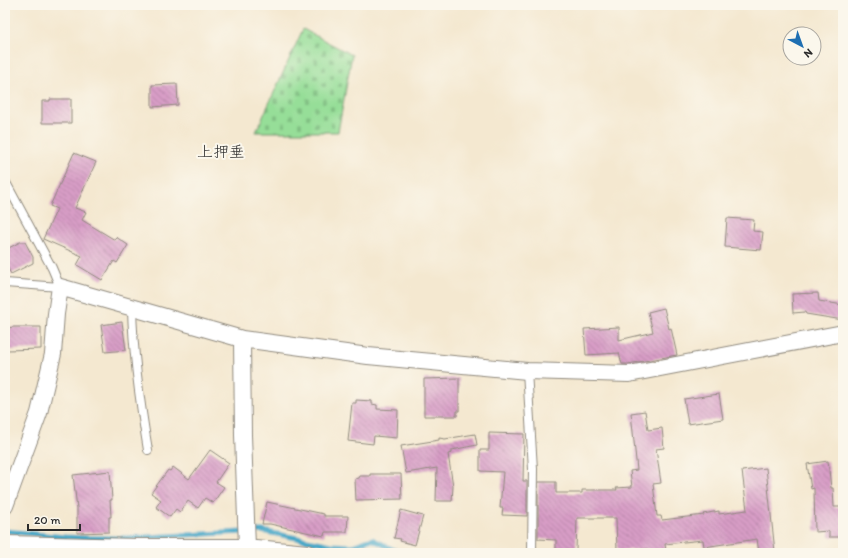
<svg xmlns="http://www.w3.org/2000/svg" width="848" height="558" viewBox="0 0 848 558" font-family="Itim,'Klee One',sans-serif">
<defs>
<pattern id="cemetery-stones" width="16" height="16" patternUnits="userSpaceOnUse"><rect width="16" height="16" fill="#96de98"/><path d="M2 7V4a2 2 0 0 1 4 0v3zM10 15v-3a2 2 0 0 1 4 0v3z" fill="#81bf83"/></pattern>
<pattern id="building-back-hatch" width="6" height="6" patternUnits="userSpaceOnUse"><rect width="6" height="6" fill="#d89dc6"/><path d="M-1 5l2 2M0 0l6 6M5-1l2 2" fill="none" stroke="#af80a1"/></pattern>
</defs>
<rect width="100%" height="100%" fill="#fbf7ec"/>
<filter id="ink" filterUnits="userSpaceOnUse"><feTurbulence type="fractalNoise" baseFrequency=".025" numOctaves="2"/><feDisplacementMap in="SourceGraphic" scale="8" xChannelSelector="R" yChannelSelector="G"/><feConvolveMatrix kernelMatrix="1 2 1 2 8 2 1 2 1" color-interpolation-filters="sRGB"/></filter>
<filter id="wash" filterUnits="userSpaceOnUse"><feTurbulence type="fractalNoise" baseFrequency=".012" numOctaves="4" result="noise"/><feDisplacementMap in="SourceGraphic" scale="16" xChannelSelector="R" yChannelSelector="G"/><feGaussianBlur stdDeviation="0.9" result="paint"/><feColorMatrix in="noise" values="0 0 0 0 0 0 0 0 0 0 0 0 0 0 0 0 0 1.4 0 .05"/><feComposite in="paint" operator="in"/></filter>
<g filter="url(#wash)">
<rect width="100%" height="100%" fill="#f4e8d0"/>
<path fill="url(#cemetery-stones)" stroke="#608462" d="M303 29 352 55 338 132H256Z"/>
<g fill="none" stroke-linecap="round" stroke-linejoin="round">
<path stroke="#4aa8c8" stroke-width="5" d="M5 531 65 537 87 538H127L262 531 332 545 352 546 372 539 400 553"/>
</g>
<g id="blocks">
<path fill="url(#building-back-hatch)" d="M177 84 178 105 152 107V85Z
M50 99H71V123H42V101H50Z
M74 153 96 162 75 208 86 212 82 220 115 240 116 237 128 245 117 263 114 261 102 280 77 265 82 256 43 239 57 209 50 206Z
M727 218 754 220 753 231 763 232 761 250 725 247Z
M20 242H25L33 257V263L11 274 5 263V250Z
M818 293 819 301 843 305V320L806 314 805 312 793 313 792 294Z
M664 308 669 329 671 328 677 355 628 364H622L619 353 586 355 584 329 619 327V340L653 332 648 312Z
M122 322 126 350 105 352 101 325Z
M14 327H41V349L7 350 6 328Z
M459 378V411H457V416H424V379Z
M719 394 723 419 688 424 684 399Z
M356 400 372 401V404L377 405V409L398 410 397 438 374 436 373 444 348 441 352 403H356Z
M645 411 648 430 662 428 664 448 656 449 661 483 653 484 657 516H661L662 520 704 515 703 514 719 511V514L747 510 742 471 766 468 775 552 759 553 757 539 704 547 703 540 665 544 666 551 651 553H648V549L617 551 616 518H577L576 551H556V540L538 539V482H556V493H582V490H617L616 488 632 487 630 471 637 470 631 413Z
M489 433 524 434 523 481H527V516L502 515 503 508H500L503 472 480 471V450H489Z
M475 434 477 445 452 450V453L448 454 453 486 452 501H436L437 468 406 473 401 446 439 440V438L445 439Z
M210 450 229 463 216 482 224 487 213 503 205 498 198 508 188 501 180 512 176 509 170 517 156 507 161 500 151 493 168 470 170 471 173 467 189 479Z
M828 461 831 488H833L834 507H843V537H829V531L815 532 814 488 811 489 807 464Z
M110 471 112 500H110L111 517H109V532L77 533V508L73 475Z
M370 474H401L402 499 356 500 355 479 359 478 360 476H370Z
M267 502 324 514V516H348L347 532H325L324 536 270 524H262Z
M401 510 423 516 415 545 400 541 401 539 394 538Z"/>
</g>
</g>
<g filter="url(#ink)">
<use href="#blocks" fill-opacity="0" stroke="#908a7e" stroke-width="1"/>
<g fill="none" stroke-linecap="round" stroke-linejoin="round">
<defs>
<path id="service" d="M5 181 52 268 60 287 5 283
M132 308C133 355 140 403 148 450
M527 371 533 469 532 553"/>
<path id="minor" d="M242 339 243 435 247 547
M5 506 39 413 53 354 56 314 60 287 242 339 368 356 527 371 629 374 843 333
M5 544 138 547H247L307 553"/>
<path id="tertiary" d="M247 547V553"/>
</defs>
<use href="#service" stroke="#908a7e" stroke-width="10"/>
<use href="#minor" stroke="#908a7e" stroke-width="18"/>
<use href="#tertiary" stroke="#908a7e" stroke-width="22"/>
<use href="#service" stroke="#fff" stroke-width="8"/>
<use href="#minor" stroke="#fff" stroke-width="16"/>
<use href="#tertiary" stroke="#fff" stroke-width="20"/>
</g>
</g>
<g text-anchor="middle" stroke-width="4" stroke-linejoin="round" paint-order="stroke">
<g font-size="16" fill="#2b2b2b" stroke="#fbf7ec">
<text x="221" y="157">上押垂</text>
</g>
</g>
<rect width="848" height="558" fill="none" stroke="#fbf7ec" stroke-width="20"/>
<g transform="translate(802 46) rotate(139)"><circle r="19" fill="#fbf7ec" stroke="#a8a59f"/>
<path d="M0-3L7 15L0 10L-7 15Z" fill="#1f6fb2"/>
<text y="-6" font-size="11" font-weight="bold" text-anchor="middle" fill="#2b2b2b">N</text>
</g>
<path d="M28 524v6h52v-6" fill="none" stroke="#2b2b2b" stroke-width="2"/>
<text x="34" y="524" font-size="12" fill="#2b2b2b" stroke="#fbf7ec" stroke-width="3" paint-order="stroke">20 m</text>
</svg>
